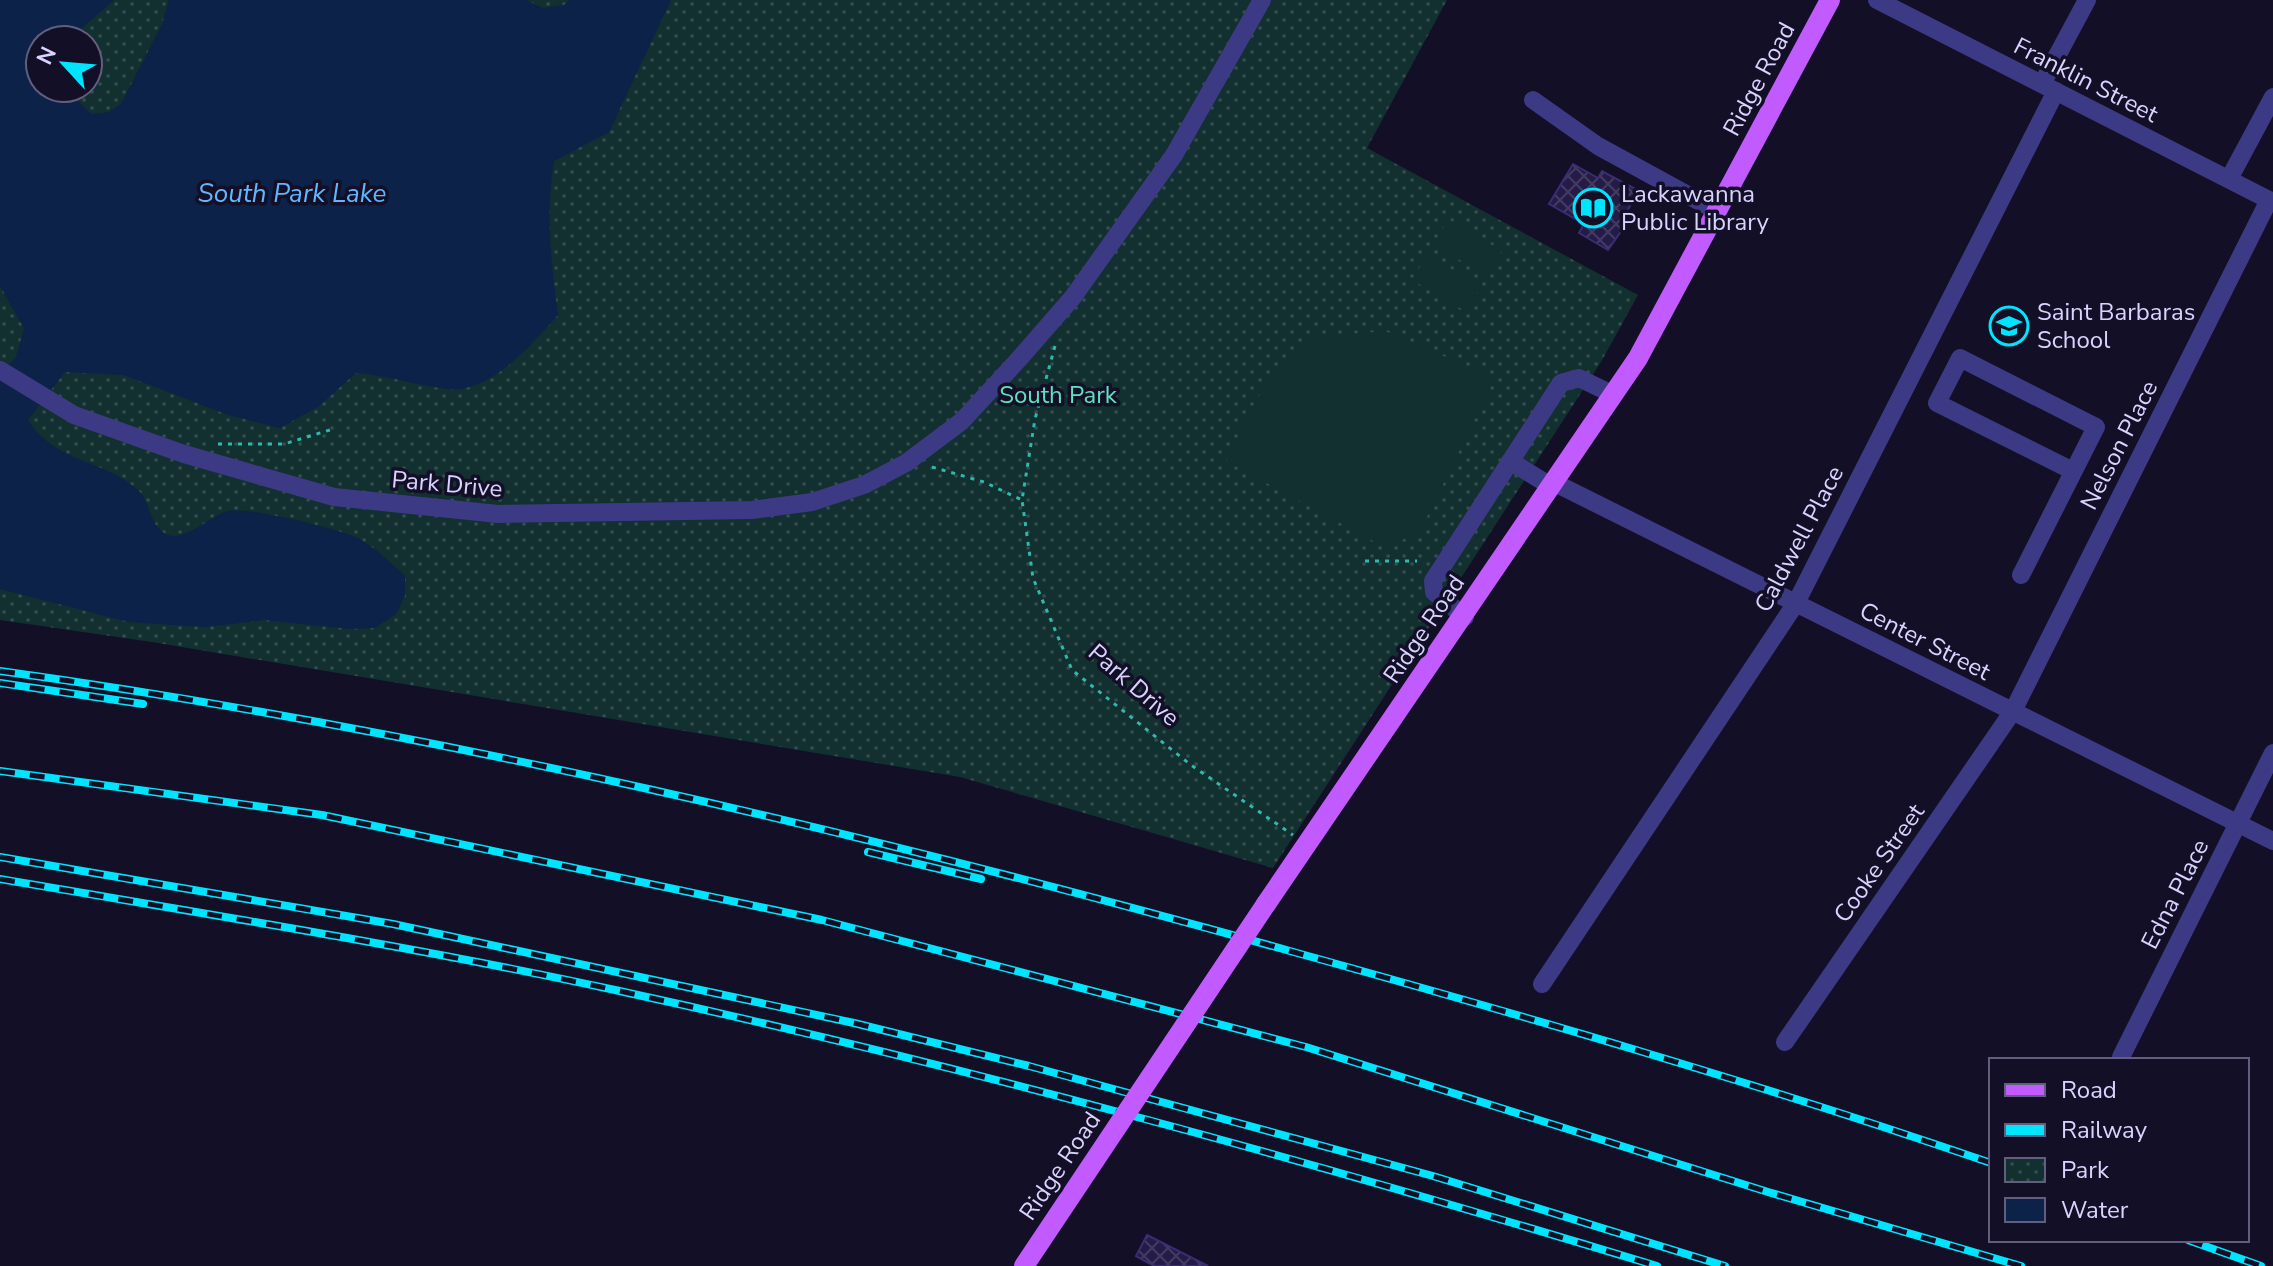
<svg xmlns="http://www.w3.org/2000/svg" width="2273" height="1266" viewBox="0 0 2273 1266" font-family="'Nunito Sans',sans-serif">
<defs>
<pattern id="park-dots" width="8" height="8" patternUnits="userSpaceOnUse" patternTransform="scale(2)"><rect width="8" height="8" fill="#12302f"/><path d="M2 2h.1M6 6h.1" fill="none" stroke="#344d4e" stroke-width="1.8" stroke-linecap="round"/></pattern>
<pattern id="building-cross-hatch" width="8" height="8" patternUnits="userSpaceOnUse" patternTransform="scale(2)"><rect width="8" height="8" fill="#241b47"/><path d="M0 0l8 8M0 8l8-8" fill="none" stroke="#433b63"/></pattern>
</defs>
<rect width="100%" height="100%" fill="#130f26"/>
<path fill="url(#park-dots)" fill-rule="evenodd" d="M0 0H1447L1367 148 1638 295 1601 362 1273 868 960 777 152 642 0 620ZM40 40H88V88H40Z"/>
<path fill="#12302f" d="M1448 219 1502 251 1488 276 1433 245Z
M1427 255 1481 286 1467 312 1412 280Z
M1385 331 1495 378 1420 531 1386 548 1226 461 1257 398 1308 338Z"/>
<path fill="#0c2248" d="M0 0H114L68 40H40V88H72L78 101 91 114 109 112 121 104 162 24 169 0H526L543 8 564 5 569 0H671L609 132 554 161C545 214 551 262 558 315 532 343 501 382 461 389 440 392 385 374 356 373L319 406 280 428 228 415 124 375 65 372 28 420C56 464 103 458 138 490 151 501 149 528 168 535 187 541 209 516 228 511 246 506 339 529 358 538 376 548 390 562 405 576V596L396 614 375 628 350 629 264 620 206 627 129 622 0 589V374L16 357 24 328 0 286Z"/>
<path fill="url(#building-cross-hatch)" stroke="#3b2d73" stroke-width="2" d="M1573 164 1598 178 1602 171 1639 191 1627 211 1631 217 1608 250 1579 233 1584 224 1549 204Z
M1147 1235 1208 1266H1154L1136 1256Z"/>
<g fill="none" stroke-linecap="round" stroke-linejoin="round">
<path stroke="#2fb8b0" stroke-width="3" stroke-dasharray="4 6" stroke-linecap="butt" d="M1055 346 1035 419 1022 500 1033 578 1072 670 1191 765 1293 835
M218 444H284L333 429
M932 467 984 482 1022 500
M1365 561H1417"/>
<path stroke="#3d3a85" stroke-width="18" d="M1877 0 2273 202
M2042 84 2087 0
M1533 100 1598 146 1717 211
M2229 179 2273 97
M0 370 74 415 184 454 334 497 498 514 752 510 812 502 864 485 906 463 962 421 1019 359 1073 297 1174 155 1262 0
M1510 461 1552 487
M1555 483 2273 841
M2021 575 2096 427 1960 358 1937 403 2073 471
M1465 617 1434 592 1433 581 1561 383 1579 378 1614 395
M1542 984 1796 603 2056 91
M1785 1042 2013 711 2269 200
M2121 1057 2273 753"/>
<path stroke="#c25bff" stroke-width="20" d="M1266 904 1638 358 1830 0"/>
<defs>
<path id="rail" d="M0 671C436 731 866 833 1290 951 1525 1016 1760 1084 1991 1163
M0 683 143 704
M0 771 322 815 822 920 1306 1047 1768 1192 2021 1266
M868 852 981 879
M0 857 393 924 854 1023 1029 1066 1433 1176 1725 1266
M0 879C205 914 411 946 615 990 967 1066 1313 1162 1657 1266
M2188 1240 2261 1266"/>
</defs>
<use href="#rail" stroke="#00e5ff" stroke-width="8"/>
<use href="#rail" stroke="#130f26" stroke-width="5" stroke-dasharray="15" stroke-linecap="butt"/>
<path stroke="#c25bff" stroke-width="20" d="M1024 1266 1266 904"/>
</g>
<defs>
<symbol id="library-ring" viewBox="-11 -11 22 22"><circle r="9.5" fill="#130f26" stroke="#00e5ff" stroke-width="1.5"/><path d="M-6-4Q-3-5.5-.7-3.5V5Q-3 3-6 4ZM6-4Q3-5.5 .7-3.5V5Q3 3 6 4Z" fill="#00e5ff"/></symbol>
<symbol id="school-ring" viewBox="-11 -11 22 22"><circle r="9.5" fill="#130f26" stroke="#00e5ff" stroke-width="1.5"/><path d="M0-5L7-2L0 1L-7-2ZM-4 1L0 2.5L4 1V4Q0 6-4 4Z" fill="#00e5ff"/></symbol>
</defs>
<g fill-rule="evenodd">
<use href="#library-ring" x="1571" y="186" width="44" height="44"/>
<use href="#school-ring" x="1987" y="304" width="44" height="44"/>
</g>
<g text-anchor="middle" stroke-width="7" stroke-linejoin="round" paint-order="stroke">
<g font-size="24" fill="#d9d4ff" stroke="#130f26">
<text transform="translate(1759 79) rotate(-62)" y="8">Ridge Road</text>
<text transform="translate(2086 80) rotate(27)" y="8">Franklin Street</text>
<text transform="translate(2119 445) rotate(-63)" y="8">Nelson Place</text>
<text transform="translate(447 484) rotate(5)" y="8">Park Drive</text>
<text transform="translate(1799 539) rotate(-62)" y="8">Caldwell Place</text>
<text transform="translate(1424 629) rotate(-56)" y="8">Ridge Road</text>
<text transform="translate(1925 641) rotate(27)" y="8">Center Street</text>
<text transform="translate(1134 685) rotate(41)" y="8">Park Drive</text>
<text transform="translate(1879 863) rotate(-55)" y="8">Cooke Street</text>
<text transform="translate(2175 894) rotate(-63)" y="8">Edna Place</text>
<text transform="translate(1060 1166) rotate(-56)" y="8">Ridge Road</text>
</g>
<g font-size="24" fill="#d9d4ff" stroke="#130f26" text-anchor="start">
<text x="1621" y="202">Lackawanna<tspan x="1621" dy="28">Public Library</tspan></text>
<text x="2037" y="320">Saint Barbaras<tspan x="2037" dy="28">School</tspan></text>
</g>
<g font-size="24" fill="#5fe0c0" stroke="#130f26">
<text x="1058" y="403">South Park</text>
</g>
<g font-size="26" font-style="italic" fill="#62b6ff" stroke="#130f26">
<text x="292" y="202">South Park Lake</text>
</g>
</g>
<rect x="1989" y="1058" width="260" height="184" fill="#130f26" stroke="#625e7d" stroke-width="2"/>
<rect x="2005" y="1084" width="40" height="12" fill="#c25bff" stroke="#625e7d" stroke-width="2"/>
<text x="2061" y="1098" font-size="24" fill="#d9d4ff">Road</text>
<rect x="2005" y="1124" width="40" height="12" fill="#00e5ff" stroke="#625e7d" stroke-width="2"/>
<text x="2061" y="1138" font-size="24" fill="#d9d4ff">Railway</text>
<rect x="2005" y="1158" width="40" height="24" fill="url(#park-dots)" stroke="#625e7d" stroke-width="2"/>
<text x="2061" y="1178" font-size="24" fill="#d9d4ff">Park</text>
<rect x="2005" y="1198" width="40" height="24" fill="#0c2248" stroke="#625e7d" stroke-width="2"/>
<text x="2061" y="1218" font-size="24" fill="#d9d4ff">Water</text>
<g transform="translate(64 64) rotate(296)"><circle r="38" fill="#130f26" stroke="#625e7d" stroke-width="2"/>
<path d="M0-6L14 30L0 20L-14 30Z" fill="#00e5ff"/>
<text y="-12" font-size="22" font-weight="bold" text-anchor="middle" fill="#d9d4ff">N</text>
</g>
</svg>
